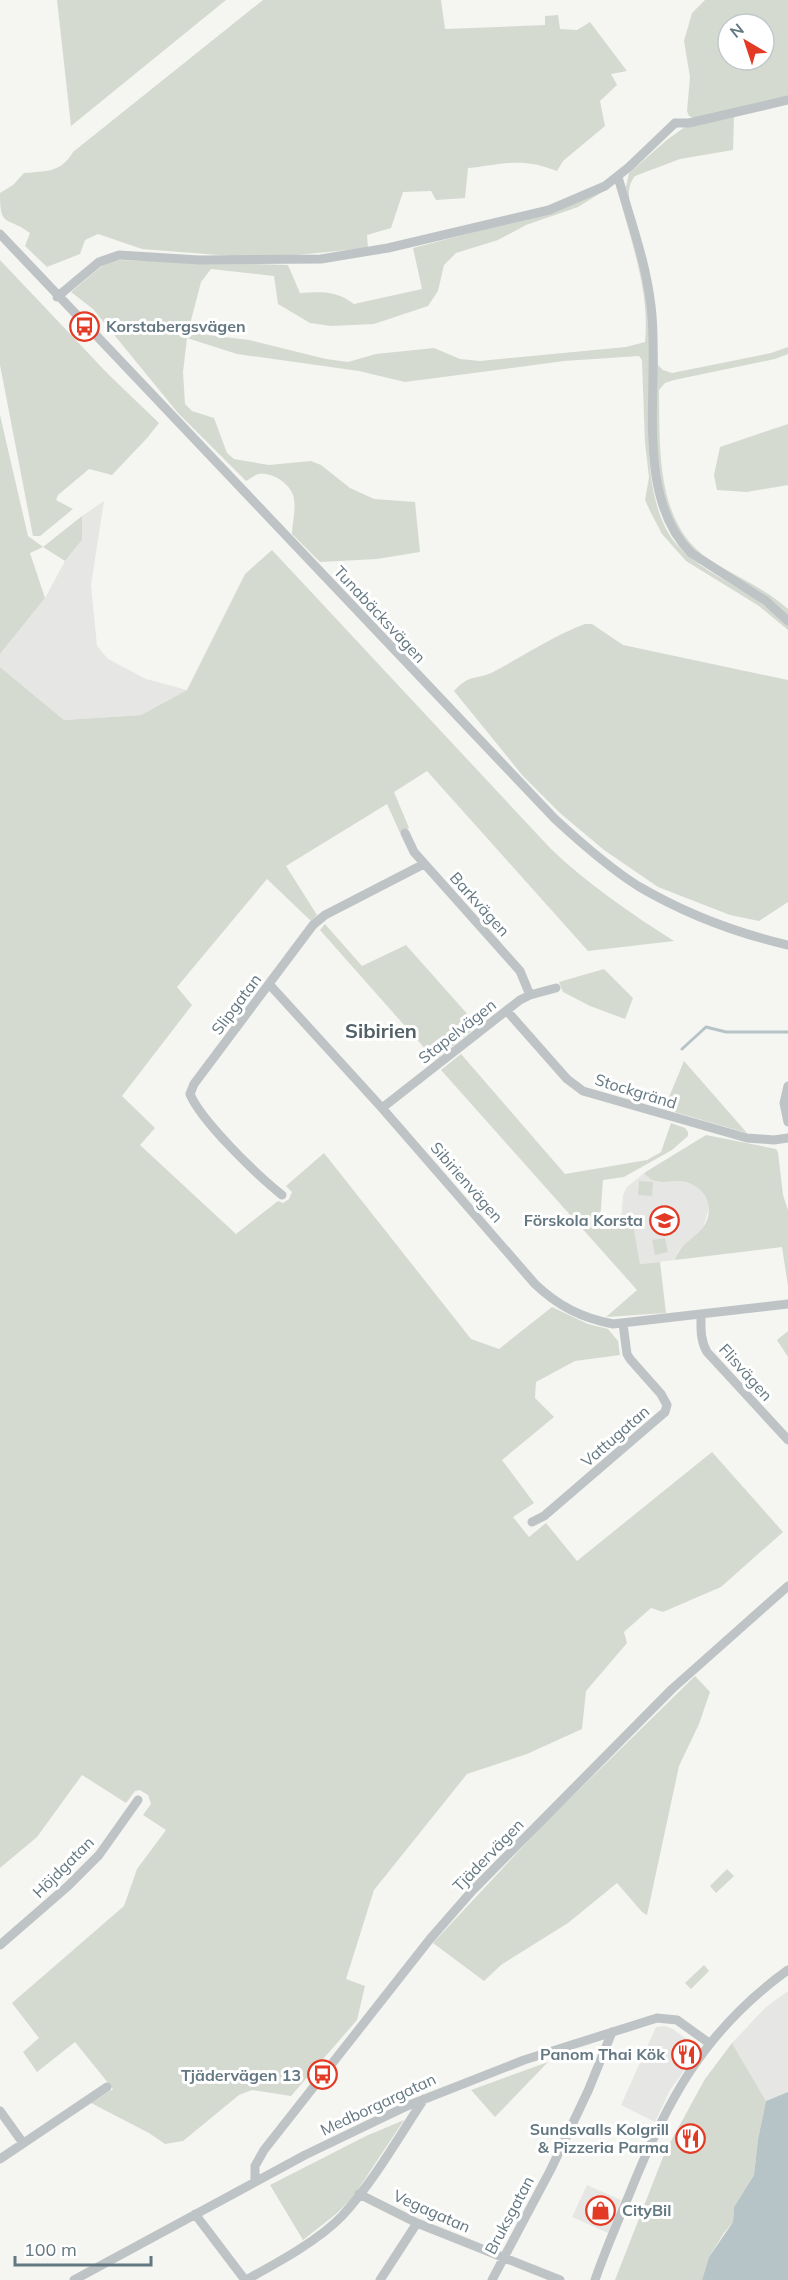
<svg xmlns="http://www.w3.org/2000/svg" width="788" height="2280" viewBox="0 0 788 2280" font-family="Mulish,sans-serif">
<rect width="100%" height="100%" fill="#f5f5f1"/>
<path fill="#e6e6e5" d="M104 501 91 585 97 646 108 659 146 679 187 690 141 715 64 720 0 667V654L45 598 65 561 82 540V516Z
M644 1173 652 1180 659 1182 680 1181 698 1186 707 1197 709 1208 703 1228 678 1251 675 1260 640 1264 633 1225 621 1222 623 1195 627 1187Z
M788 1991V2092L766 2101 732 2043 766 2007Z
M665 2026 673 2029 693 2044 694 2057 670 2090 655 2122 621 2105 656 2027Z
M587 2185 621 2200 608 2233 572 2217Z"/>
<path fill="#d5dad0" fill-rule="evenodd" d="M57 0H226L71 126Z
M263 0H441L445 29 545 25V16L558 15 560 29 577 30 590 22 627 71 611 74 617 85 600 101 605 126 563 161 557 171C523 157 503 164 468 168L465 198 436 200 431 191 403 192 391 228 367 235 368 248 287 256H231L142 249 98 234 85 240 80 254 47 267 25 246 30 233C6 215 0 229 0 193L13 185 24 173C46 171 61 173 73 152Z
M705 0H788V96L694 118 689 116 687 111 690 77 684 41 692 13ZM728 24H764V60H728Z
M734 116 733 150 680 159 635 176C627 186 629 195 630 207L626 187 629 173 668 139 685 127Z
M607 189 578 207 526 225 498 240 456 253 444 265 438 291 428 306 374 324 331 326 310 323 278 304 274 276 211 269 201 282 189 328 208 335 249 340 326 359 348 362 376 354 434 348 460 359 480 361 626 347 645 342C650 294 632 244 620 199 632 237 646 278 649 318 654 382 633 494 677 545 696 566 721 577 744 592 760 601 774 613 788 624V630L759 606 686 561 662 534 651 513 645 500 649 477 645 443 642 360 639 356 564 361 405 382 359 371 237 354 187 338 183 372 185 404 192 411 214 418 227 453 234 459 269 465 311 461 321 465 350 488 374 499 415 502 420 552 377 559 320 562 292 534C292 522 297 508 293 495 289 483 272 472 259 474 254 475 250 479 246 481L178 413 93 309 71 292 103 265 117 260 288 265 300 293C322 292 335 290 354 304L422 289 413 248 551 212Z
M0 260 108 374 159 423 148 437 112 475 89 469 58 495 56 500 73 509 40 536H33L0 365Z
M788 347V354L775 359 674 380 665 383 659 390C660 448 655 524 710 560 736 577 765 588 788 609V616L693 550 672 523 661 488 656 437 657 352 658 365 663 370 672 373 771 353Z
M0 415 28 536 43 547 82 516V540L65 561 43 547 30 553 45 598 0 654Z
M788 424V485L747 492 717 490 714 475 720 447Z
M272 550 551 849C589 885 630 913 674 941L588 951 427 771 394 792 409 828 400 833 387 804 286 866 317 915 311 921 267 879 177 987 192 1005 122 1096 155 1128 140 1145 236 1234 278 1201 283 1203 289 1199 292 1192 286 1186 324 1153 471 1339 499 1349 552 1307 588 1324 608 1329 618 1341 620 1355 575 1361 536 1382 535 1398 554 1417 502 1460 534 1503 513 1517 529 1537 546 1523 577 1561 712 1452 783 1532 721 1587 663 1612 651 1608 624 1632 627 1643 586 1691 582 1729 527 1754 467 1774 374 1890 346 1979 365 1986 357 2020 291 2096 252 2090 239 2095 183 2141 165 2144 149 2133 91 2103 113 2089 75 2042 37 2072 23 2052 39 2038 12 2003 124 1906 137 1869 166 1830 143 1815 151 1804 148 1795 140 1790 135 1791 126 1803 82 1775 37 1837 0 1868V667L64 720 141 715 187 690 245 574Z
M585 624H592L623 645 788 680V902L759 921 730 915 658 887 604 850 560 813 523 776 454 691C472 672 476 681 495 671 525 655 553 636 585 624Z
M325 924 362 966 406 945 478 1026 435 1060 320 930Z
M604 969 633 998 625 1019 590 1006 563 992 559 982Z
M461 1054 565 1174 647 1160 661 1152 671 1123 685 1128 688 1132V1136L672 1150 624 1177 603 1180 600 1221C611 1224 622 1223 633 1224L640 1264 660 1262 666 1313 606 1317 637 1290 441 1070Z
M684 1061 747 1133 664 1109Z
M706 1135 776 1149 778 1152 783 1195 788 1210V1286L782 1247 675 1260C681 1240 701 1237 707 1220 714 1199 700 1183 679 1181 671 1181 663 1183 655 1181 650 1180 647 1176 644 1173Z
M639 1181 653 1182 652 1196 638 1195Z
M665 1238 668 1252 655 1255 652 1240Z
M788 1331V1357L777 1340Z
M695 1676 710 1692 699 1724 679 1766 647 1915 642 1912 617 1883 568 1923 501 1965 484 1981 433 1943 544 1824Z
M727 1869 734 1876 716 1893 710 1886Z
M704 1965 709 1971 691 1989 685 1983Z
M732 2043 766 2101 758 2139 754 2175 734 2207 733 2222 724 2233 709 2257 702 2280H615L665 2152 705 2079Z
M548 2062 495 2117 471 2090Z
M404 2120 353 2197 336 2214 303 2240 270 2185 366 2136Z"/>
<path fill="#b6c4c7" d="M788 2092V2280H702L709 2257 733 2222 734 2207 754 2175 758 2139 766 2101Z"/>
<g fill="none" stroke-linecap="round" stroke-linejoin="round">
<path stroke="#b6c4c7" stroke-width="3" d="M682 1049 706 1027 726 1032H788"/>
<path stroke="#bec3c5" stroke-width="9" d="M618 177C630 219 646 262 651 306 661 382 632 494 691 553L766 601 788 621
M0 234 555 819C581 843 608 867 638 886 684 913 736 933 788 945
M57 297 99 262 119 255 199 260 321 259 388 248 549 210 605 186 629 167 675 123H689L788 100
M405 833 414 852 520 971 530 995
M269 984 382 1108 535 1284C558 1306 582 1318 613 1324L788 1304
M507 1011 567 1079 583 1091 747 1138 774 1140 788 1138
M788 1086 784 1103 788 1122
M382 1108 520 1000 530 995 556 988
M282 1195C258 1176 201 1121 190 1094L194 1084 313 925 325 915 424 864
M701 1315C701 1328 700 1340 707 1352L788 1440
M532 1522 544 1516 665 1412 667 1405 661 1394 630 1359 627 1354 623 1324
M0 1945 68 1886 99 1855 138 1800
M0 2111 23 2143
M0 2159 107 2087
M255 2181V2166L264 2150 430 1939 472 1891 672 1689 788 1586
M359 2194 417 2223 560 2280
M195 2214 245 2280
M74 2280 305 2155 407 2106 524 2060 657 2018 677 2020 709 2043
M246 2280C277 2263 318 2241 342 2216 374 2181 398 2138 424 2099
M380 2280 417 2223
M492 2280 551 2169 588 2091 612 2032
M595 2280C605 2251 617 2223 629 2195 666 2102 704 2030 788 1970"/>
</g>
<defs>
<symbol id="bus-ring" viewBox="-11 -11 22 22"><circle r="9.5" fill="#fff" stroke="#e23a25" stroke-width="1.5"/><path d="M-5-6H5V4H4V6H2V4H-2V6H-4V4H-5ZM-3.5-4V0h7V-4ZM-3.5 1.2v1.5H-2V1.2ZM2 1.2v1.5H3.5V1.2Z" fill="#e23a25"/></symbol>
<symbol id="school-ring" viewBox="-11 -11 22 22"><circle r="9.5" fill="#fff" stroke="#e23a25" stroke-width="1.5"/><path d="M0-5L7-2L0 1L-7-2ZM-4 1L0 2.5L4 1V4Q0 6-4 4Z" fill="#e23a25"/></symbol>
<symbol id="restaurant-ring" viewBox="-11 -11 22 22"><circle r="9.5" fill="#fff" stroke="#e23a25" stroke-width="1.5"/><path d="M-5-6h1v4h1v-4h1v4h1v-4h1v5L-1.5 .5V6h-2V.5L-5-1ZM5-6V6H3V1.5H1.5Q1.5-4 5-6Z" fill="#e23a25"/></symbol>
<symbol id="shop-ring" viewBox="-11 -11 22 22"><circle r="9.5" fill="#fff" stroke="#e23a25" stroke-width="1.5"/><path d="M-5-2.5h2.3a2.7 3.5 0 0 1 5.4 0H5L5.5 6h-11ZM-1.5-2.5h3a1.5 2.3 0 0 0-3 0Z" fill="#e23a25"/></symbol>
</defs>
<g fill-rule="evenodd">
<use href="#bus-ring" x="68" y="310" width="33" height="33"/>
<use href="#school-ring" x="648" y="1204" width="33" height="33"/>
<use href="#restaurant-ring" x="670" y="2038" width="33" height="33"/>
<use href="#bus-ring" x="306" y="2058" width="33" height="33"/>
<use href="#restaurant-ring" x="674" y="2122" width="33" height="33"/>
<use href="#shop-ring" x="584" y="2194" width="33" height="33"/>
</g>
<g text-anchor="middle" stroke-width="6" stroke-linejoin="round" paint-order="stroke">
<g font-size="16" font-weight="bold" fill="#647882" stroke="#fff" text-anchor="end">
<text x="106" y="332" text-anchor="start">Korstabergsvägen</text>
<text x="643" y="1226">Förskola Korsta</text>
<text x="665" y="2060">Panom Thai Kök</text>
<text x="301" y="2081">Tjädervägen 13</text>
<text x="669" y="2135">Sundsvalls Kolgrill<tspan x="669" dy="18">&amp; Pizzeria Parma</tspan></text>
<text x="622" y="2216" text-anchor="start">CityBil</text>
</g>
<g font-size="16" fill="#647882" stroke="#fff">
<text transform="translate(380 614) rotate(47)" y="6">Tunabäcksvägen</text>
<text transform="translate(480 904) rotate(48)" y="6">Barkvägen</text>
<text transform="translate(236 1004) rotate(-53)" y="6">Slipgatan</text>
<text transform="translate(457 1031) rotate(-38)" y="6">Stapelvägen</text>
<text transform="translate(636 1091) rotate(17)" y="6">Stockgränd</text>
<text transform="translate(467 1182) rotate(49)" y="6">Sibirienvägen</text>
<text transform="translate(746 1372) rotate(48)" y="6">Flisvägen</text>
<text transform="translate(615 1436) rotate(-41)" y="6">Vattugatan</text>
<text transform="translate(488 1855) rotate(-46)" y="6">Tjädervägen</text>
<text transform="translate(63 1867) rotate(-45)" y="6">Höjdgatan</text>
<text transform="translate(378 2104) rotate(-25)" y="6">Medborgargatan</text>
<text transform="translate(432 2211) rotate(24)" y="6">Vegagatan</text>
<text transform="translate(509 2215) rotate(-62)" y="6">Bruksgatan</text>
</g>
<g font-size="20" font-weight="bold" fill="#526067" stroke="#fff">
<text x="381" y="1038">Sibirien</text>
</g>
</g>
<g transform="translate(746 42) rotate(321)"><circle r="28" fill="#ffffff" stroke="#c1c9cd" stroke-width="1.5"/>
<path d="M0-4.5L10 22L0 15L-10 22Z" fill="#e23a25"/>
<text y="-9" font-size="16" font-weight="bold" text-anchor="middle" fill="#647882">N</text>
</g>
<path d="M15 2256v9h136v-9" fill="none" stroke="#647882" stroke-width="3"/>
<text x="24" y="2256" font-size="18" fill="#647882" stroke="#ffffff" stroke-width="4.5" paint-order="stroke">100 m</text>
</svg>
